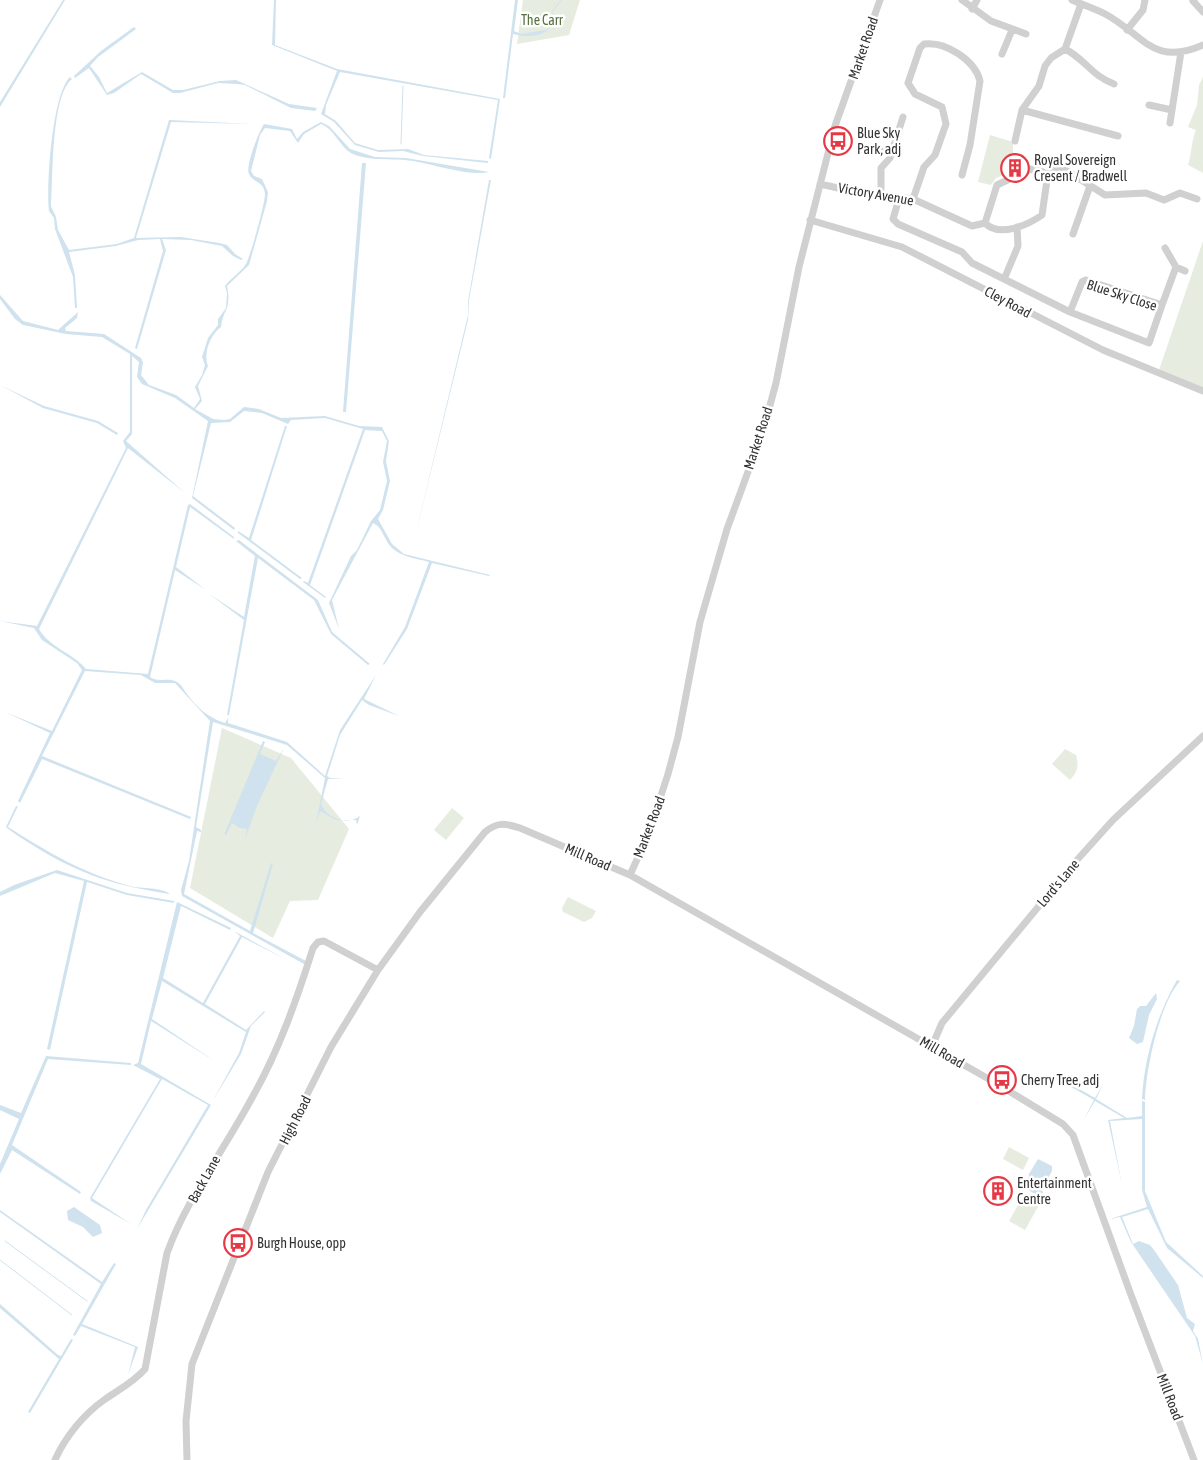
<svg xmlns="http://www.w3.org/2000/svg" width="1203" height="1460" viewBox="0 0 1203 1460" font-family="'Asap Condensed',sans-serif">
<rect width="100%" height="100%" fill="#fff"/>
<path fill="#e6ecdf" d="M523 0H580L569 35 517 44Z
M1203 77V173L1188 165C1192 153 1191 142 1196 130L1188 127 1197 105 1199 85Z
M990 135 1013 142V152L1020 168 996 178 991 185 978 182Z
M1203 241V388L1159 370Z
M222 728 291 758 349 829 318 900 290 901 273 938 190 888Z
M1065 749 1076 755C1079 767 1078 771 1070 780L1052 764Z
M452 808 464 818 446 840 434 830Z
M568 897 596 911 592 918 584 922 563 912 562 908Z
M1009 1147 1029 1158 1023 1170 1003 1159Z
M1023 1196 1039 1205 1025 1230 1009 1221Z"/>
<path fill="#cfe2ee" d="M63 0H65L0 107V102Z
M274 0H276L275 45 337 69 500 99 491 159 489 158 498 100 340 72 326 105 325 114 336 121 355 143 378 150 408 149 424 155 488 161V163L423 156 403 151 379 152 355 145 334 122 321 114 337 71 272 45Z
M515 0H518L514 31 521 34 546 30 549 27 555 0 550 27C543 38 524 37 513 34L505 98H503Z
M134 27 136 29 98 57 90 66 99 77 107 93 142 72 173 90H183L220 81 236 80 289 104 317 108 315 111 291 108 245 85 237 84 218 83 180 93H173L141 74 114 93 107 95 89 68 75 78 74 76 101 51Z
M70 77 72 79C51 95 53 179 51 206L56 217 58 230 69 250 117 244 134 238 169 120 252 124 171 122 136 238 181 237 219 243 227 245 235 254 243 259 241 260 233 256 222 246 191 240 162 239 166 250 137 349 135 348 163 251 160 239 138 240 116 246 69 252 75 275 77 308H75L73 277 55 229 54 218 49 211C46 186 52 94 70 77Z
M321 122 329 126 350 149 375 157 406 158 489 172C467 177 428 162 405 160 390 159 361 161 348 151 338 143 334 129 321 124L304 134 298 143 290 131 265 128 260 135 251 171 254 176 262 179 268 192 267 201 249 265 227 286C232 310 223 309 221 327 210 335 203 353 208 366L198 386 202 401 195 409 213 419 224 420 230 419 244 407 259 409 281 418 325 416 359 426 382 427 389 441 386 461 390 481 383 510 378 519 392 544 404 554 490 575 489 576 432 563 407 629 384 665 383 664 405 627 429 562C415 558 402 557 392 548 384 541 383 527 373 523L332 600 339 629 329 603 351 556 357 550 371 521 380 510 387 481 383 462 387 441 382 431 365 430 310 585 326 597 325 598 303 582 304 581 308 583 363 429 325 418 291 420 288 424 262 413 244 411 230 422 211 423 193 496 235 528 234 530 192 498 208 421 175 398 142 384 137 377 139 362 132 356V434L126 441 185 493 128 448 39 629C50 648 73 653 86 669L148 674 188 505 190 504 234 537V539L190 507 176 567 206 590 175 570 150 677C159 683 168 677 177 682 181 684 184 690 187 694 197 708 209 718 225 723L228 718V723L287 742 325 776 340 730 376 675 364 699 399 716 369 705 362 700 340 735 327 776 330 778H346L328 779 321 804C326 818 347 826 360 816L357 825 356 820H336L320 811 316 823 325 778 287 745 213 722 196 827 201 830V832L197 831 184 894 250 931 271 863 273 864 253 933 306 961 307 963 304 964 182 896 181 890 189 861 210 721 175 683H155L141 675 85 671 42 756 191 817 190 819 42 759 20 803 18 801 50 733 5 712 52 731 82 670 77 663 42 640 34 628 0 621 37 626 126 448 123 441 130 432V354L102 337 66 334 23 325 15 319 0 299V295L23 321 58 330 78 312 77 318 65 328 66 331 104 334 141 358 143 362 141 375 149 385 176 395 194 408 200 399 195 387 202 375 205 365 202 357 208 338 218 325V319L226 308 227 293 225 286C231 278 241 272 246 264 251 254 265 204 265 194 264 181 253 183 249 174 245 167 259 131 264 124L292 129 297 139 303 132Z
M362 163H366L346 412H343Z
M489 180H491L469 300 468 320 412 549 468 315V301Z
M0 385 44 406 98 421 118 433 117 435 97 423 43 408Z
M285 426H287L286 429 251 540 302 578 300 579 238 533V531L249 538Z
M239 540 318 600 332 632 370 664 368 665 331 634 314 600 258 558 229 715H227L244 620 208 593 244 617 255 556 236 541Z
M263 741 265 742 260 754 276 761 284 748 257 806 245 839 247 829 240 828 232 823 226 835H224Z
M16 806H18L8 827C49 853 83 873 130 886 141 889 162 887 170 894 117 886 80 875 34 846 25 840 14 834 6 827Z
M57 870 127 893 174 901V903L127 895 87 882 50 1050 47 1049 84 881 55 873 0 896V892L14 885Z
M177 902 231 928 230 930 181 906 163 978 203 1003 240 936 234 931 287 960 242 937 205 1004 246 1030 264 1011 265 1012 251 1026 241 1054 212 1102 239 1053 246 1032 162 981 152 1019 216 1062 151 1021 141 1064 211 1105 137 1229 146 1210 208 1105 162 1079 92 1198 131 1224 91 1201 90 1198 160 1079 133 1065 138 1063Z
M1177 980 1180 981C1159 1005 1146 1069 1145 1100L1142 1099C1144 1058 1157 1015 1177 980Z
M1156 993 1157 999 1149 1015 1143 1042 1137 1044 1129 1038 1134 1026 1137 1009 1140 1006H1146Z
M46 1056 131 1063V1065L48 1059 12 1145 81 1192 80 1194 12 1150 0 1174V1164L19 1119 0 1110V1105L21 1113Z
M1067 1082 1095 1098 1103 1084 1096 1099 1127 1118 1142 1116V1101L1145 1102V1191L1166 1242 1203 1276V1278L1167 1248 1148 1209 1122 1217 1133 1244 1139 1241 1150 1245 1154 1250 1178 1285 1187 1318 1195 1324 1193 1331 1198 1339 1203 1364 1195 1336 1131 1242 1120 1217 1110 1219 1147 1207 1142 1190V1119L1110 1121 1122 1185 1108 1120 1124 1118 1095 1101 1084 1119 1094 1100 1066 1084Z
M1038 1159 1052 1166V1171L1042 1189 1043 1193 1037 1195 1028 1190 1031 1184 1028 1182 1029 1174Z
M74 1207 100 1225 102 1233 93 1237 83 1227 68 1220 67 1211Z
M0 1210 102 1282 114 1263 116 1264 82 1324 138 1347 128 1375 135 1347 81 1326 75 1336 73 1335 101 1284 0 1212Z
M0 1304 58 1355 61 1356 71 1339 73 1340 30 1413 28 1412 59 1359 0 1308Z"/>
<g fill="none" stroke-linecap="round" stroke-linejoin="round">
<path stroke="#cfe2ee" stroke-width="1" d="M553 11 561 0
M401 144 403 86
M5 1241 87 1301
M0 1260 72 1315"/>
<path stroke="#d0d0d0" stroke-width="7" d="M962 0 991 21 1026 34
M1072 0C1083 5 1096 9 1107 15 1143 35 1154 67 1203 45
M1194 0 1193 1 1203 12
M1081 4 1065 49C1085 59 1092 76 1114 84
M972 9 977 0
M1127 30 1143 10 1145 0
M1002 54 1012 30
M1149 105 1172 110
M1022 110 1118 136
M1170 123 1181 52
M1015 141 1022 110 1039 86 1045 66 1051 58 1065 49
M882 151 891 153
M1031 169 1043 172 1047 180 1042 215C1028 225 999 238 985 223L997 185Z
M1046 175 1051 171 1064 169 1105 195 1146 193 1164 200 1180 193 1197 199
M820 184 856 192 913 199 972 226 985 223
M881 195V168L890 158 903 117
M913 199 924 167 935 155 946 124 942 107 915 94 908 83 920 48 924 44C945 41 975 60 980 81L970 145 962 175
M898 202 893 219 898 224 962 252 972 263 1070 312 1149 343 1162 305 1086 280 1082 282 1070 312
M810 220 902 247 1103 350 1203 391
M1073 234 1090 186
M1176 267 1185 271
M1005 277 1018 246 1017 227
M1162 305 1176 267 1165 248
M630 875 648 835 668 774 678 737 700 622 727 529 763 431 776 383 799 267 835 126 880 0
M932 1046 942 1023 1077 860 1113 820 1203 736
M55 1460C65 1437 84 1414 104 1400 118 1390 134 1382 145 1369L167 1253C188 1196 225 1149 253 1096 279 1050 297 999 313 948L318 942 324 941 378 970
M187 1460 186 1421 192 1364 268 1172 331 1047 378 970 420 912 485 832C497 822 505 823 520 828L630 875 994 1082 1063 1124 1073 1135 1131 1295 1194 1460"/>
</g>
<defs>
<symbol id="bus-ring" viewBox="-11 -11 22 22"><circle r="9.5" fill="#fff" stroke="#e63946" stroke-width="1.5"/><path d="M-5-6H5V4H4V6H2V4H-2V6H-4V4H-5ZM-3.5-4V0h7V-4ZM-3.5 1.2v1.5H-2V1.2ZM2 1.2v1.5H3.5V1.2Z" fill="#e63946"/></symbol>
<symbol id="building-ring" viewBox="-11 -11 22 22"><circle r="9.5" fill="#fff" stroke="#e63946" stroke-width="1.5"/><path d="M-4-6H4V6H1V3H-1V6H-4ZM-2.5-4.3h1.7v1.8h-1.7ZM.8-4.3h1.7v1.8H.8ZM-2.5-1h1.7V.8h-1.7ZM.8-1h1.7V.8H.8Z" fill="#e63946"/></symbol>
</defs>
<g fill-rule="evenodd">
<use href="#bus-ring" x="822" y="125" width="32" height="32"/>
<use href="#building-ring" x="999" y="152" width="32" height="32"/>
<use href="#bus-ring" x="986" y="1064" width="32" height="32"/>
<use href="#building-ring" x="982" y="1175" width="32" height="32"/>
<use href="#bus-ring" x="222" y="1227" width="32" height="32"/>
</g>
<g text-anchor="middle" stroke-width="5" stroke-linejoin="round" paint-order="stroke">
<g font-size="14" fill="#56703f" stroke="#fff">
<text x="542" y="25">The Carr</text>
</g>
<g font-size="14" fill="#333" stroke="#fff">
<text transform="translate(863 48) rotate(-71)" y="5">Market Road</text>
<text transform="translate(876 194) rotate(10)" y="5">Victory Avenue</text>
<text transform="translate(1122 295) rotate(18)" y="5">Blue Sky Close</text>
<text transform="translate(1008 302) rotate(28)" y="5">Cley Road</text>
<text transform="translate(758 438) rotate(-72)" y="5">Market Road</text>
<text transform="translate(649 827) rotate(-69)" y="5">Market Road</text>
<text transform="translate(588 857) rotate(23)" y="5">Mill Road</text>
<text transform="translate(1058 883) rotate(-50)" y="5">Lord's Lane</text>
<text transform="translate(942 1052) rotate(30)" y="5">Mill Road</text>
<text transform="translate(295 1120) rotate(-63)" y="5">High Road</text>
<text transform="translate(204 1179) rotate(-61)" y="5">Back Lane</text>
<text transform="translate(1170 1397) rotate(69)" y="5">Mill Road</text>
</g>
<g font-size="14" fill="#333" stroke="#fff" text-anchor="start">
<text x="857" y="138">Blue Sky<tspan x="857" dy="16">Park, adj</tspan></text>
<text x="1034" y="165">Royal Sovereign<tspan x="1034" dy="16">Cresent / Bradwell</tspan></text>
<text x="1021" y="1085">Cherry Tree, adj</text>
<text x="1017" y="1188">Entertainment<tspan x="1017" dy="16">Centre</tspan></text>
<text x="257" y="1248">Burgh House, opp</text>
</g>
</g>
</svg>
